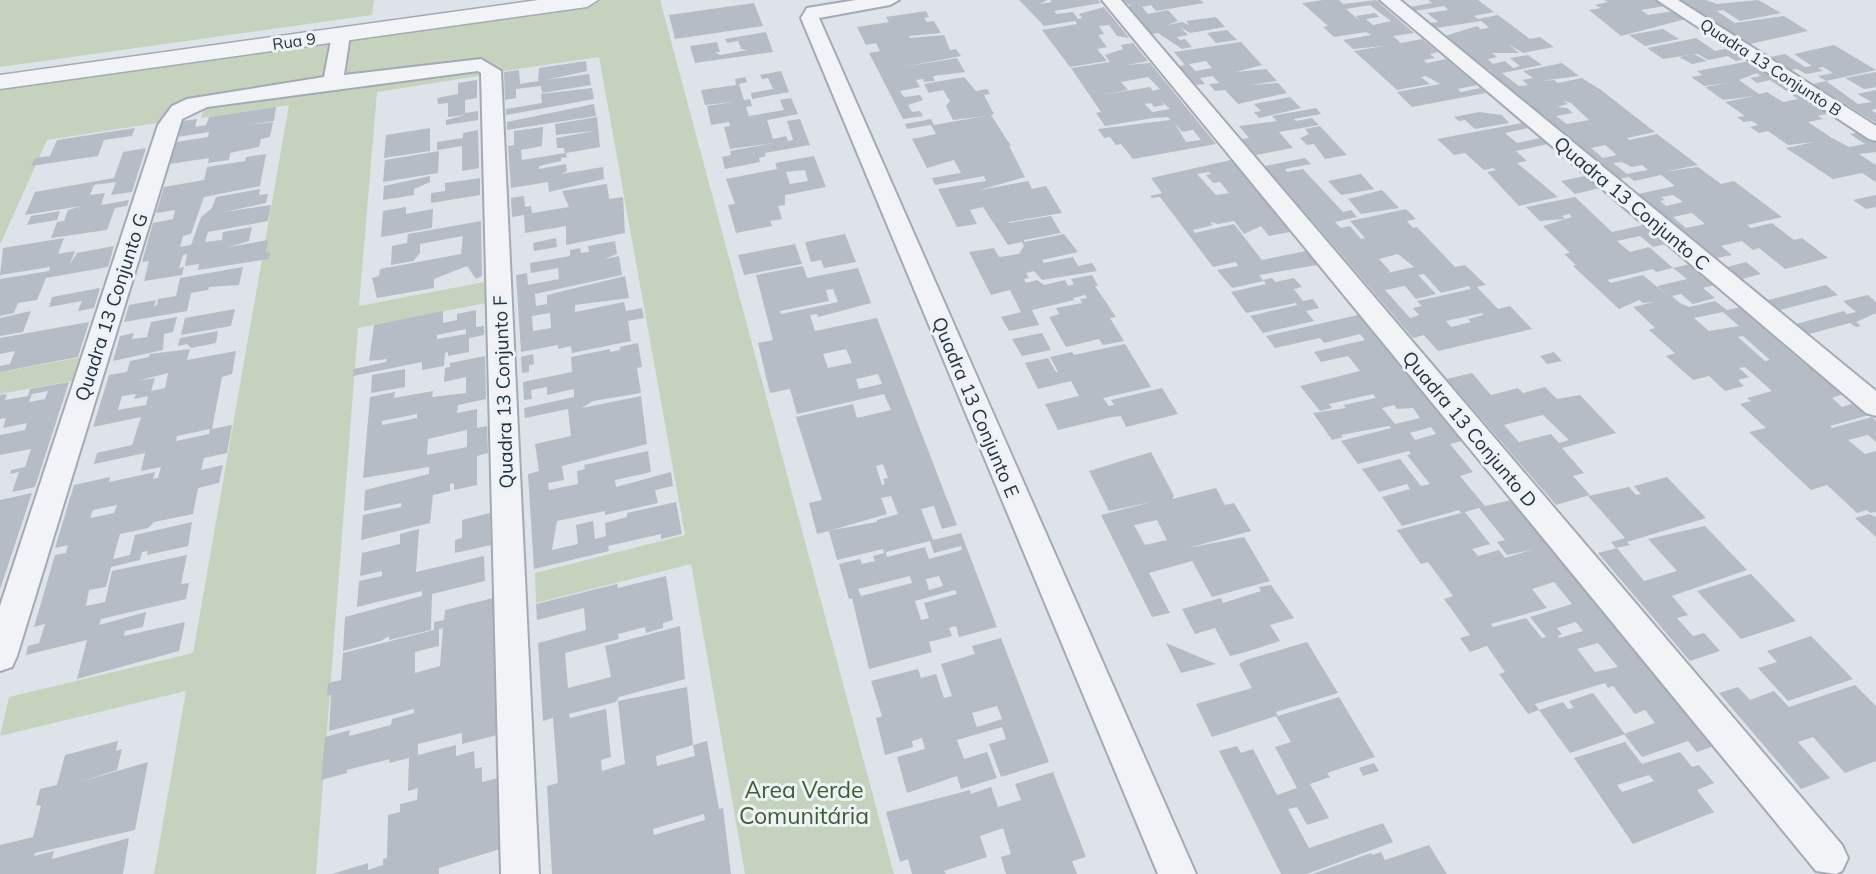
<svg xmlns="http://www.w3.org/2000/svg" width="1876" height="874" viewBox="0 0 1876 874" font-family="Mulish,sans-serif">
<rect width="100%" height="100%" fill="#dee3e9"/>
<path fill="#c5d3be" d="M0 0H374L372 15 0 67Z
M588 0H660L894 874H745L691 564 536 603 535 573 685 535 599 57 491 73 481 65 479 76 377 92 359 306 484 282 486 303 358 328 316 874H154L186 691 0 736 9 697 193 653 289 105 201 118 206 102 170 121 47 140 0 245V82Z
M95 355 88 378 0 394V372Z"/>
<path fill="#b5bcc6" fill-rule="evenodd" d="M1019 0H1047L1040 4 1052 2 1050 0H1098L1101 3 1054 11 1057 14 1073 12 1078 19 1082 18 1079 14 1104 7 1129 38 1117 36 1109 25 1099 26 1104 34 1098 35 1107 47 1097 49 1107 61 1070 67 1042 30 1077 24 1075 21 1044 26Z
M1122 0H1200L1204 3 1156 11 1151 5 1142 7 1148 14 1168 10 1178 21 1167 25 1182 22 1189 25 1186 21 1216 17 1225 27 1190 33 1180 27 1188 35 1177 37 1180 40 1185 39 1192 47 1182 49 1158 33 1152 34 1127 6H1131Z
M1323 0H1339L1343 4 1376 0 1414 33 1393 36 1401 43 1422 39 1438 52 1430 54 1435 58 1424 60 1427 63 1446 59 1477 85 1458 89 1461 92 1480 88 1486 93 1412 107 1397 92 1440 84 1426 76 1421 77 1430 84 1397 90 1354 51 1384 46 1353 49 1343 40 1371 35 1366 32 1334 37 1323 27 1328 26 1302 3ZM1370 5 1384 16 1391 21 1373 25 1366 19 1379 17 1375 13 1356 16 1360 21 1346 9Z
M1428 0H1478L1494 12 1474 16 1478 19 1498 15 1530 39 1540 37 1554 47 1523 53 1508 44 1519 53H1492L1497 57 1488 59 1493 64 1505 61 1513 68 1520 66 1510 58 1528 55 1542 65 1502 73 1519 86 1528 85 1522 80 1533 78 1523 71 1562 63 1579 76 1540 81 1554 80 1558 83 1582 78 1601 90 1655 132 1627 138 1629 140 1657 134 1698 165 1663 172 1698 167 1721 184 1734 181 1782 217 1747 225 1751 228 1772 223 1794 240 1802 238 1828 258 1785 269 1759 248 1753 250 1742 241 1721 246 1732 255 1717 258 1638 194 1675 186 1661 175 1634 181 1629 177 1619 179 1488 71 1493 70H1487L1445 36 1477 26 1492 38 1481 29 1489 28 1485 24 1481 21 1436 28 1430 23 1438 22 1427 13 1448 10 1444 6 1415 11 1410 7 1432 3ZM1564 101 1571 103 1589 120 1567 124 1556 116 1573 113 1567 108 1557 107 1568 104ZM1605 145 1617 155 1603 158 1591 148ZM1622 162 1632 167 1642 165 1648 170 1627 174 1613 163ZM1673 195 1683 202 1666 206 1660 201 1665 200 1661 197ZM1692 213 1705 224 1686 228 1673 217Z
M1604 0H1656L1665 6 1641 10 1648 15 1673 11 1686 19 1621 36 1589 10 1601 8 1595 5 1608 2Z
M1681 0H1706L1717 4 1758 0 1781 13 1740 21 1723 10 1717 11 1735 23 1784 16 1808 31 1750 44Z
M754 3 763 26 675 39 669 15Z
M926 11 929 17 924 18 927 22 934 21 941 33 909 36 910 38 944 35 950 50 956 49 961 56 903 67 957 58 965 72 933 76 935 81 924 82 923 79 916 80 920 87 900 91 904 97 920 95 923 100 908 105 912 112 920 111 923 116 903 119 869 53 880 51 876 43 866 45 857 27 889 22 886 17Z
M1663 29 1679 39 1645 46 1629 35Z
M1227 30 1237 40 1216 43 1207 33Z
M766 32 773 52 695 63 690 46 717 42 720 52H715L720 55 748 50 741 49 738 41 727 43 725 39Z
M1696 38 1715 51 1729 48 1746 59 1736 61 1728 56 1708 60 1698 54H1694L1707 61 1692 64 1679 57 1694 54 1663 59 1647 48Z
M1241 42 1262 65 1236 72 1266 69 1277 81 1251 85 1278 83 1287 93 1238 104 1225 90 1215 91 1209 84 1219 83 1213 76 1200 78 1205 84 1196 85 1179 66 1185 65 1174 52ZM1206 61 1212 68 1195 71 1189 64Z
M1133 43 1148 61 1127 65 1150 63 1216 144 1133 159 1121 144 1116 145 1110 137 1104 138 1098 129 1170 120 1168 117 1153 118 1105 126 1096 113 1101 112 1071 68 1110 62 1105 55 1123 49 1121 45ZM1148 77 1160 89 1153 91 1150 87 1103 95 1128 90 1121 82ZM1161 101 1170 109 1152 112 1145 104 1151 103 1154 107 1164 105ZM1174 122 1182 132 1193 130 1201 140 1186 142Z
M1834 45 1876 70 1826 81 1818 76 1833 73 1823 67 1818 68 1823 71 1806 74 1797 69 1791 70 1770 57 1785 54 1805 67 1812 66 1794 54Z
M586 61 587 71 546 80 589 74 591 85 542 93 541 86 516 89V98L505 100 504 72 519 70 520 84 538 81 539 68Z
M1750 61 1831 113 1818 116 1823 119 1808 122 1832 138 1849 147 1865 144 1850 134 1860 132 1876 143V152L1859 154 1876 165V182L1862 173 1833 179 1786 148 1814 142 1788 145 1768 131 1759 133 1750 127 1758 125 1752 121 1744 122 1737 117 1745 116 1725 102 1754 96 1723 100 1705 87 1728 83 1704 86 1691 77 1702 75 1697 71ZM1757 73 1761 76 1750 78 1757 83 1770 80 1798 99 1783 102 1767 92 1759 94 1739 80Z
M781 71 789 92 752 99 751 93 773 89 768 78 762 79 760 75Z
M1876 72V87L1872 88 1864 89 1845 78Z
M745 77 747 82 739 84 744 100 750 99 752 106 746 107 749 116 784 110 780 100 791 98 798 114 767 120 773 139 786 136 788 141 793 140 787 121 800 119 810 145 765 153 766 156 759 158 760 162 725 169 722 157 731 155 730 151 773 143 730 149 724 127 730 126 729 122 711 125 707 106 733 102 705 105 701 90 736 85 735 79Z
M964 77 976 91 987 89 990 94 984 95 994 114 991 115 1011 146H1009L1025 177 980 190 1028 181 1032 189 1046 186 1062 213 1009 222V223L1051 216 1061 233 1024 240V242L1064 234 1078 252 1042 260 1044 263 1073 257 1078 266 1092 263 1097 271 1042 280 1034 271 1026 273 1029 278 1024 279 1026 283 1037 280 1044 285 1065 280 1068 286 1074 284 1071 279 1092 275 1098 286H1095L1116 317 1110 318 1124 341 1103 345 1099 339 1066 347 1049 317 1059 314 1056 308 1082 303 1080 299 1087 298 1085 295 1073 298 1074 300 1032 310 1039 325 1009 331 1001 317 1021 312 1010 290 991 295 969 252 994 248 999 257 1019 254 1024 246 1022 242 1008 245 983 207 970 210 977 224 957 227 938 189 986 181 984 176 935 185 932 178 961 173 954 160 927 168 912 139 936 134 931 125 907 129 905 124 931 119 934 125 985 116 953 120 946 106 950 101 943 90 929 93 924 84Z
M477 80V98L465 100V113L478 111V120L446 125V120L465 115 448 117V103L438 104 437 98 458 94V83Z
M1826 81 1858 104 1872 102 1857 94 1876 90V109L1871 110 1876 113V123L1813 84Z
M592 88 594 99 506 115V109L542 103 541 94Z
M1290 97 1301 108 1259 118 1254 112 1261 111 1254 104Z
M594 104 596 116 507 130V122Z
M276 107 274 121 247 125 273 122 270 137 261 139 259 147 230 153 229 160 208 163 209 158 170 164 176 142 208 137 209 132 177 137 182 121 197 119 195 127 206 125 209 117Z
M1316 108 1321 114 1294 119 1296 121 1312 118 1319 125 1279 132 1293 148 1256 155 1242 139 1249 138 1239 126 1277 121 1272 116Z
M1479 112 1502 115 1509 123 1475 129 1465 120 1459 121 1454 117Z
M597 117 600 147 566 153 567 157 561 158V161L539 166V169L566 164 567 171 561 174 603 167 604 179 549 192 548 182 511 188 508 146 514 145V131L543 127 542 146 521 150 522 160 565 153 564 148H557L556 138 594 131 556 135 555 124Z
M1522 123 1528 128 1505 133 1517 143 1540 138 1548 144 1516 151 1527 161 1517 163 1558 197 1519 206 1487 172 1496 170 1493 168 1484 170 1465 153 1454 155 1437 139Z
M1320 126 1333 140 1347 155 1325 159 1314 144 1307 145 1300 138 1309 134 1305 129Z
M135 128 132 136 104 140 98 156 31 166 35 158 50 156 57 140Z
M430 128V151L384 158 386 135Z
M478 130 479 168 462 171V146L437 150V142L463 138V133Z
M146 148 132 192 111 195 116 182 94 185 90 195 105 193 101 205 129 200 127 206 115 208 107 230 51 238 57 222 64 221 68 210 81 206 25 215 35 192 114 178 123 152Z
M439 151 438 173 383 182 385 160Z
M266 154 260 186 204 197 191 234 183 236 180 247 191 245 201 217 212 208 216 197 260 189 259 195 268 194 266 203 224 212 271 205 268 221 208 232 205 242 222 240 223 232 252 227 249 241 229 247 268 240 266 253 270 252 269 259 198 270 199 264 185 266 187 254 183 255 179 268 184 267 182 275 144 281 149 261 142 262 153 223 173 219 175 210 156 213 164 187 204 180 207 167 245 161 246 157Z
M814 156 826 187 785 195V205L778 206 782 219 770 221 772 226 736 233 728 205 735 204 726 179 777 169 775 163ZM805 170 808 181 790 184 786 172Z
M1305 158 1311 164 1285 169 1287 172 1303 169 1343 212 1351 210 1357 217 1335 222 1341 228 1350 226 1361 239 1365 238 1350 221 1406 209 1416 219 1407 221 1413 228 1417 227 1455 267 1465 265 1486 285 1477 287 1498 309 1510 306 1532 329 1438 351 1424 335 1413 338 1265 166ZM1398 254 1414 267 1387 273 1390 271 1379 259ZM1424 274 1441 293 1469 286 1471 289 1417 301 1422 306 1413 308 1419 315 1410 318 1385 290 1405 286 1416 299 1436 294 1418 275ZM1482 313 1483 315 1468 319 1471 322 1451 327 1446 321Z
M1231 160 1290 232 1269 236 1261 226 1244 234 1234 221 1218 224 1210 222 1213 225 1193 230 1195 233 1234 224 1262 260 1306 251 1317 265 1259 275 1263 280 1272 278 1275 282 1294 278 1302 287 1294 289 1303 301 1313 299 1319 308 1306 311 1314 321 1263 333 1250 316 1297 305 1296 303 1246 313 1231 292 1266 284 1264 281 1232 288 1217 270 1238 266 1236 262 1213 267 1160 197 1152 198 1150 196 1162 193 1151 178ZM1209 172 1211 174 1206 175 1213 183 1220 182 1229 193 1216 195 1197 174Z
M1361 174 1374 189 1341 195 1328 181Z
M430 176V182L414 189V195L383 200 384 186Z
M1585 176 1600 188 1575 194 1561 181Z
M480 178V195L431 203V193L445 191V183Z
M607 184 609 199 623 197 625 233 566 245V226L525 233 524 215 512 217 511 198 524 196 525 207 531 206 532 213 569 207 562 191Z
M1382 190 1399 208 1361 214 1348 199Z
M1876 195V207L1866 209 1853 200Z
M1575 197 1612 232 1644 225 1666 244 1653 247 1640 236 1617 241 1630 252 1649 247 1673 268 1656 272 1653 269 1607 280 1611 283 1643 275 1669 297 1657 286 1687 279 1673 268 1690 264 1715 285 1703 288 1715 298 1693 304 1681 294 1672 296 1680 303 1689 307 1715 301 1727 310 1741 307 1793 354 1844 394 1832 398 1842 407 1855 403 1869 415 1830 426 1832 428 1872 417 1876 421V442L1868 435 1848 440 1865 454 1876 451V512L1870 513 1867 510 1857 513 1827 485 1811 490 1749 432 1766 428 1740 404 1751 401 1747 398 1772 391 1745 367 1739 368 1749 377 1738 380 1744 386 1725 391 1709 376 1693 380 1666 356 1675 353 1649 330 1655 328 1633 307 1654 302 1643 303 1639 300 1619 309 1573 266 1576 265 1564 254 1570 253 1543 226 1572 217 1569 214 1562 216 1565 219 1540 221 1526 207ZM1723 312 1739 326 1709 331 1694 318ZM1743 336 1770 360 1765 361 1738 337Z
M406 207V214L433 209 432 228 381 237 383 211Z
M60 211 57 220 27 225 31 216Z
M481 221 482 276 476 279 467 266 434 279V288L377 298 372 278 379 276 380 269 461 254 463 236 420 244V253L413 261 391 265 392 246 407 243 408 234Z
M845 234 856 262 824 268 821 260 811 262 805 242Z
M64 238 58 254 75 251 70 264 77 253 114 246 108 267 46 278 37 300 18 303 14 313 0 316V279L49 271 50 267 0 275 3 248Z
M556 238 557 247 534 251 533 243Z
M615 241 617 254 605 259 619 256 622 275 535 294 536 306 547 304V295L625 276 629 298 575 305V312L624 302 626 311 642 308 644 318 628 321 631 341 572 353 571 346 558 349V345L521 352 516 275 527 273 528 285 559 279 558 268 531 273 530 263 570 256V250L580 248 581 253 589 252 588 246ZM550 313 551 328 533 331 532 316Z
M795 244 802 264 744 275 738 255Z
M1746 262 1761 274 1742 279 1727 267Z
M803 266 807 278 858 268 871 303 818 317 817 314 810 315 815 331 877 318 957 525 942 529 934 506 921 509 933 540 961 533 997 627 959 637 956 626 949 628 952 636 929 642 932 652 869 669 852 598 849 599 839 564 860 559 862 564 875 561 873 556 884 553 883 549 837 560 829 531 817 534 809 503 822 500 796 417 853 404 857 418 891 410 884 394 797 414 790 389 770 393 758 343 773 340 756 275ZM833 289 838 302 781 314 780 311 829 301 826 290ZM846 349 852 363 828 368 823 354ZM878 374 882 384 859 389 856 379ZM883 464 888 478 883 479 885 484 882 485 876 466ZM891 496 898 514 877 520V522L832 530 887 514 881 498ZM930 541 934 553 961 546 962 550 929 559 925 547 887 557 886 552ZM910 576 912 583 861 596 858 589ZM939 576 943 586 929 590 926 579ZM955 590 957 594 924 603 929 618 921 620 915 601Z
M243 267 239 285 209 287 208 290 191 293 187 311 124 322 129 305 156 300 154 306 157 305 158 299 176 296 180 278Z
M1826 285 1838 295 1780 310 1768 300Z
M100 288 94 308 78 311 82 301 49 307 52 297Z
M1868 295 1876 302V313L1856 322 1861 326 1856 327 1850 323 1809 334 1796 324 1844 311 1847 314 1856 312 1843 301Z
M235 309 231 326 181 335 185 318Z
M476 310V327L484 326V335L469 338V352L448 356V352L445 353 444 366 422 370V362L353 376 354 369 386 362 387 359 369 361 374 325 443 311V323L457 320V314ZM466 329V334L437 339V335Z
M31 311 23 332 0 336V318Z
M1358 315 1462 441 1450 444 1473 472 1460 476 1485 506 1511 500 1714 746 1697 752 1688 741 1642 757 1624 734 1655 723 1645 710 1635 714 1613 686 1608 688 1605 683 1535 704 1539 710 1528 714 1499 674 1505 672 1487 646 1470 652 1460 638 1470 635 1444 599 1453 596 1428 562 1421 564 1397 530 1461 513 1459 510 1402 526 1382 497 1410 489 1407 484 1379 492 1362 469 1400 459 1421 486 1430 484 1407 455 1411 454 1409 451 1358 464 1341 441 1391 428 1389 426 1341 435 1343 437 1332 440 1313 413 1346 408 1343 405 1376 398 1373 394 1329 404 1332 408 1320 411 1300 386 1360 371 1348 356 1321 362 1314 352 1365 340 1360 334 1324 343 1320 338 1275 348 1266 336ZM1394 405 1397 409 1413 408 1420 418 1395 424 1382 408ZM1431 427 1436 434 1415 440 1410 433ZM1479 508 1505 540 1497 542 1507 555 1531 550 1505 558 1499 550 1478 556 1472 549 1490 544 1465 512ZM1554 582 1572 604 1530 617 1546 637 1542 638 1526 618 1493 627 1491 624 1547 608 1532 589ZM1576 622 1583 631 1559 638 1558 636 1562 634 1557 628ZM1598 643 1618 667 1595 672 1577 649Z
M177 317 173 332 164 334 163 350 113 361 120 336 134 333 132 339 147 337 151 322Z
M89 322 78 357 0 372V366L10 364 15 351 0 354V338Z
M218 331 216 343 191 348 187 344 178 346 180 338Z
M1042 333 1051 350 1022 356 1012 339Z
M638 343 642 367 637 368 641 393 593 401 582 408 641 396 647 444 562 466 564 480 548 483 549 490 578 484 577 471 585 469 584 465 648 451 651 472 615 480 616 487 671 472 673 486 655 490 658 503 605 515V511L557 521 552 550 578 544 576 525 593 521 595 539 606 536 605 523 627 517V513L676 502 682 534 661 539V534L608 546 609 551 534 569 528 474 539 471 535 444 571 436 568 409 525 418 524 408 574 397V389L547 395V387L531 390 532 399 524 400 523 382 572 372 571 357 610 349V352L620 350V347Z
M1125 344 1151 387 1103 398 1109 406 1114 405 1111 400 1162 388 1178 414 1126 427 1121 416 1112 417 1058 430 1045 404 1079 396 1071 381 1038 389 1025 363 1048 358 1056 372H1058L1050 357 1072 352 1074 355Z
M190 349 187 360 236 351 232 374 222 377 212 429 232 425 227 453 204 458 201 470 223 465 219 483 198 488 193 514 154 522 148 528 120 534 113 559 130 555 135 535 192 522 188 546 147 555 148 551 142 552 140 560 111 567 106 587 89 590 86 606 105 602 112 571 187 555 181 584 189 583 186 599 101 619 99 625 146 612 143 627 125 631 124 636 185 622 179 651 77 679 87 640 26 655 28 646 39 643 45 624 34 627 55 555 66 553 68 545 55 548 74 485 110 477 109 482 155 472 153 479 158 478 161 467 141 471 145 453 94 464 97 453 132 445 141 417 93 427 109 375 127 372 130 361 149 357 150 354ZM168 373 165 388 151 391 155 378 137 381ZM136 394 134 399 148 396 146 405 118 410 122 396ZM210 429 209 434 176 441 177 436ZM117 505 114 513 90 518 93 510Z
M1554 352 1562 361 1547 364 1540 356Z
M533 354 534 364 529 365V372L522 373 521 357Z
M485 356 486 399 458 405 457 413 477 409V428L487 426 488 453 477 456V485L454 490V483L450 484V491L433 495 430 523 361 540 363 515 401 507V503L364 511 365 490 429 474V467L363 478 370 397 395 392 394 398 433 391 432 397 466 393V377L444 382 445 368 450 367V363ZM417 414V418L382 425V421ZM467 430V447L427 455 428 439Z
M405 369V387L371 393 372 375Z
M1472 373 1491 395 1518 388 1523 393 1545 387 1557 399 1580 395 1616 433 1562 448 1584 473 1573 476 1590 495 1556 505 1447 379ZM1543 415 1569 440 1559 443 1551 434 1519 442 1504 425Z
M69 382 35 487 12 492 19 472 10 474 11 470 25 467 31 449 0 455V435L25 430 27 423 3 428 6 418 0 419V395L7 394 5 400 28 396 30 389ZM48 391 45 399 29 402 32 394Z
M1151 452 1174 496 1172 499 1216 488 1225 505 1234 503 1251 531 1188 548 1244 537 1270 581 1212 597 1192 561 1149 573 1170 613 1152 617 1101 515 1151 502 1109 511 1089 471ZM1157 520 1167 540 1145 545 1134 525Z
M1667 477 1706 518 1627 542 1630 545 1616 548 1611 542 1625 538 1588 496 1629 487 1636 495 1641 494 1634 486Z
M32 493 0 589V500Z
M490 513 491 545 455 553V540L462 538V520Z
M1869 514 1876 517V537L1855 518Z
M1705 526 1747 570 1672 596 1688 615 1677 618 1693 636 1704 633 1720 651 1690 661 1598 553 1617 548 1644 581 1677 571 1648 539Z
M419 529 416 572 484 556 485 581 432 594 431 630 389 640V636L381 641 343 651 345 617 422 596V591L357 607 359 581 382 576V571L360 576 362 553 400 544V534Z
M1751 574 1796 621 1741 639 1697 591Z
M666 576 673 620 663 623V628L646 633 645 627 618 634 619 639 565 653 568 688 611 677 605 646 680 626 685 679 619 697 616 702 569 714 570 718 606 709 611 757 601 760 602 771 625 764 618 701 687 687 693 745 656 756 657 766 695 756 693 745 707 741 719 809 723 808 731 874H552L547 786 558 783 553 718 543 721 538 643 586 630 584 608 537 620 536 604 617 584 618 588ZM704 814 705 820 654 835 653 829Z
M1271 585 1294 618 1270 625 1280 641 1246 652 1230 656 1215 628 1195 634 1182 609 1221 598 1223 603 1261 591 1259 587Z
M493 598 497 735 462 744V733L418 744V755L456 745V756L474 751 475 769 482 767V782L498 778 500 849 439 868V874H332L368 863V870L383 865V859L387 858 388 815 400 812V804L417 800 418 788 408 791 409 758 389 763 390 759 347 770V773L321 780 325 737 350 730 349 736 353 735 391 725 392 719 414 713V709L329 731 331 695 327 696 328 683 341 680 343 653 434 630V622L444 620 445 610ZM443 628 440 666 415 673V652L439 646V629Z
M1811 636 1853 679 1788 701 1758 668 1777 662 1767 651Z
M1001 638 1049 762 1001 777 989 744 1006 739 1002 727 957 740 964 759 987 752 997 778 961 789 957 776 907 793 897 757 925 749 922 738 912 741 913 747 885 755 876 718 882 716 871 681 918 669 921 678 936 674 944 698 952 696 941 664 975 654 972 646ZM997 706 1002 719 977 727 972 713Z
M1307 642 1338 693 1276 712 1278 716 1339 697 1375 757 1327 773 1330 777 1310 784 1329 818 1307 825 1297 807 1288 809 1309 848 1383 823 1393 842 1307 874H1281L1219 751 1237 746 1241 753 1253 749 1277 795 1297 788 1275 747 1291 742 1276 716 1212 737 1196 704 1252 688 1239 664 1246 660Z
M1166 643 1216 664 1181 673Z
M1855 685 1876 706V761L1845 773 1813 737 1798 742 1830 778 1801 789 1719 693 1738 687 1750 700 1774 691 1789 707Z
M1593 693 1625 734 1570 753 1539 710 1563 702 1568 709 1574 708 1569 701Z
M118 741 116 751 122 749 117 770 80 782 148 762 135 830 35 853 34 856 54 851 52 859 129 838 123 874H0V845L33 837 41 806 36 805 40 789 57 785 65 755Z
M1625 742 1642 764 1680 752 1692 767 1699 765 1714 783 1697 790 1714 812 1633 844 1574 758ZM1649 775 1654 781 1622 792 1617 785Z
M1374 763 1379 771 1363 776 1359 768Z
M1053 772 1086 857 1072 861 1077 874H1006L1001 857 1011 854 1003 828 980 836 987 857 944 871 946 874H912L908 859 900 862 886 812 970 790 971 794 991 787 998 807 1021 800 1015 784Z
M1429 845 1447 874H1312L1371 853 1372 855 1381 852 1385 860Z"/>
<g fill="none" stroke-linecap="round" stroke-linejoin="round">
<defs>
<path id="minor" d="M856 0H899L890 5 819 18 1196 874H1158L801 18 807 8Z
M1102 0H1121L1842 845 1848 858 1842 871 1836 874 1816 871Z
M1380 0H1400L1876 391V416L1866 413Z
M1657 0H1678L1876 126V141L1869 139Z
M341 29 350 35 344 75 481 59 501 71 539 874H501L481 73 478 71 207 107 182 119 17 656 12 667 0 671V606L158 125 172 106 187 99 324 77 332 35Z"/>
<path id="tertiary" d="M538 0H598L587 7 0 89V75Z"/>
</defs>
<use href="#minor" stroke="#a3aab3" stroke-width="4"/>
<use href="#tertiary" stroke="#a3aab3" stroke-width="3"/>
<use href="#minor" fill="#f1f3f7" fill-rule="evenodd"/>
<use href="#tertiary" fill="#f1f3f7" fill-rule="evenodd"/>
</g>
<g text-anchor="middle" stroke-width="6" stroke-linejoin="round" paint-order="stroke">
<g font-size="16" fill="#263140" stroke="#edf2f6">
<text transform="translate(294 41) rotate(-8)" y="6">Rua 9</text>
<text transform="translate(1771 67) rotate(33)" y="6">Quadra 13 Conjunto B</text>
</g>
<g font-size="19" fill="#263140" stroke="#edf2f6">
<text transform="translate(1632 203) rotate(40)" y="7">Quadra 13 Conjunto C</text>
<text transform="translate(111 307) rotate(-72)" y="7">Quadra 13 Conjunto G</text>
<text transform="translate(503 392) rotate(-92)" y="7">Quadra 13 Conjunto F</text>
<text transform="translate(976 407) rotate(67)" y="7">Quadra 13 Conjunto E</text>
<text transform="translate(1470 429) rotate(50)" y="7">Quadra 13 Conjunto D</text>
</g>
<g font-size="23" fill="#3d5d32" stroke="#edf2f6">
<text x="804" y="798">Area Verde<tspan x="804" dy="26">Comunitária</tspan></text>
</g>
</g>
</svg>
